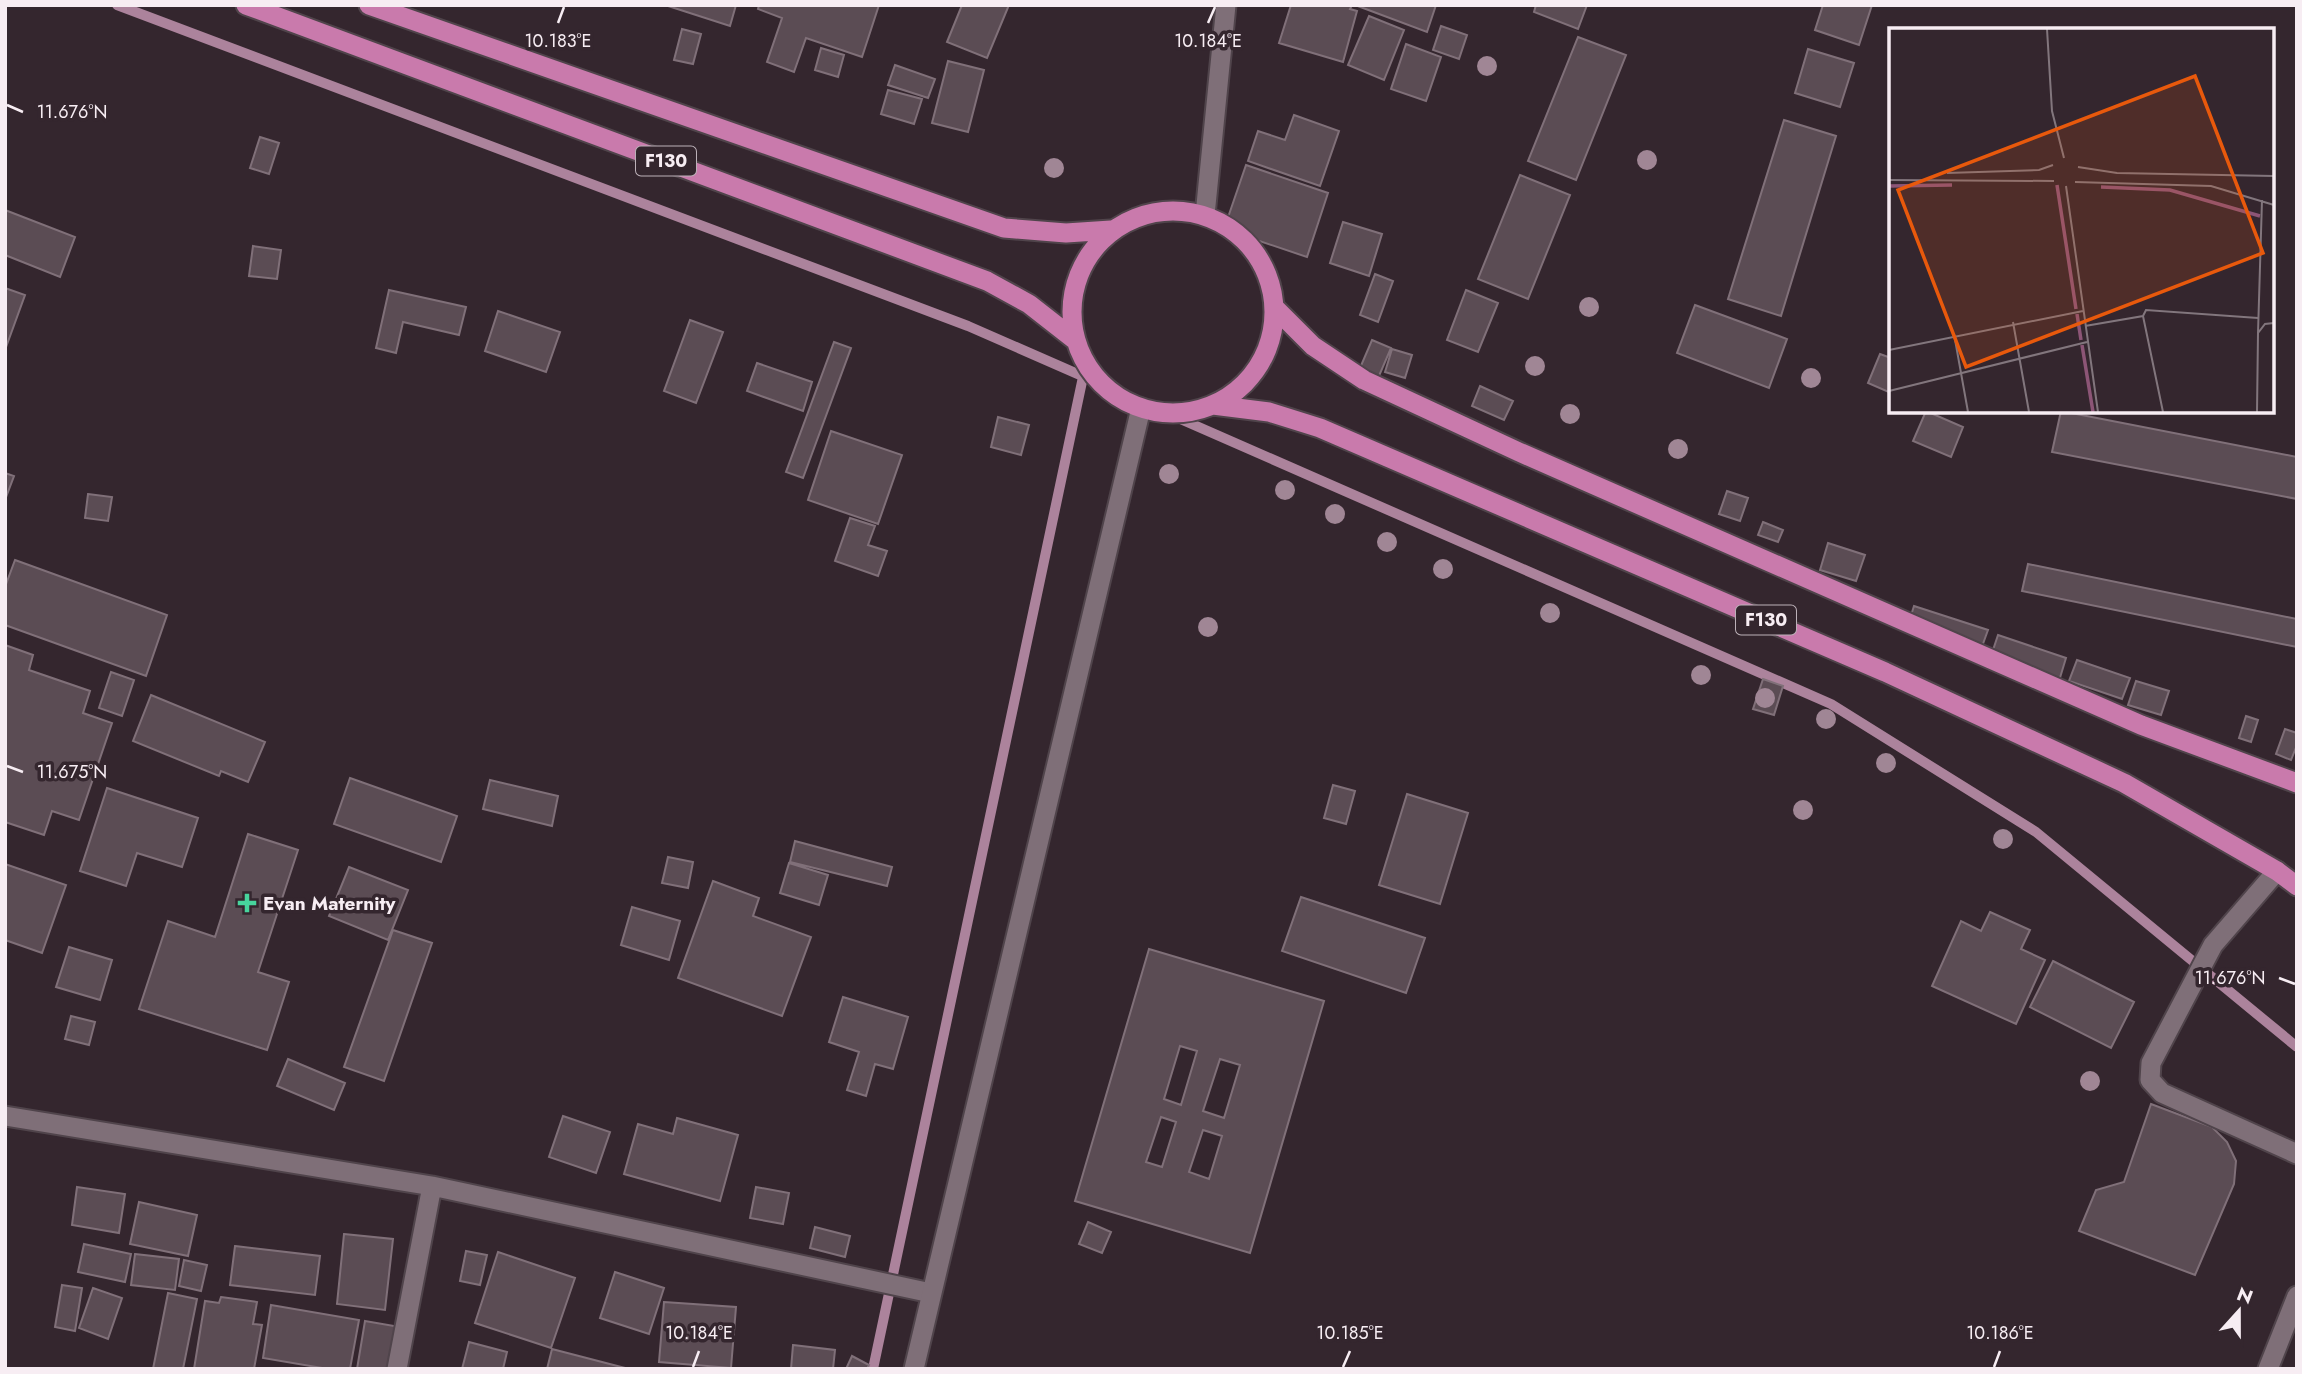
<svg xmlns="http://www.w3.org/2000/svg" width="2302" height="1374" viewBox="0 0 2302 1374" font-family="Jost,sans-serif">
<rect width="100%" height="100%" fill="#34262e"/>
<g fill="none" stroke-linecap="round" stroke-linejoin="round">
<path stroke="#ac839c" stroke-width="10" d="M117 5 968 326 1831 704 2036 832 2297 1047
M873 1369 1083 377"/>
</g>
<path fill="#5b4c54" stroke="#807079" stroke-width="2" fill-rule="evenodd" d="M665 5H736L730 26Z
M759 5H879L862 57 806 38 794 72 767 62 782 18 758 9Z
M962 5H1009L987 58 947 42Z
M1291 5H1352L1350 9 1357 11 1343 62 1279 43Z
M1355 5H1436L1427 32Z
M1536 5H1587L1578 29 1534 12Z
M1823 5H1872L1859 45 1815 30Z
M1369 16 1404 30 1384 80 1348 65Z
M1441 26 1467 35 1459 59 1433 50Z
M682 29 701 34 693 64 674 60Z
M1578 37 1626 55 1576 180 1528 161Z
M1406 44 1441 57 1426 101 1391 89Z
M821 48 844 55 838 77 815 70Z
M1808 49 1854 63 1840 107 1795 93Z
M948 61 984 70 968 132 932 123Z
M895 65 935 79 928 98 888 85Z
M888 90 922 99 914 124 881 114Z
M1294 115 1339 131 1320 186 1248 161 1258 131 1285 140Z
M1784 120 1836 136 1781 316 1728 299Z
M260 137 279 143 269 174 250 168Z
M1246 165 1328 193 1307 257 1224 229Z
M1520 175 1570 195 1528 299 1478 279Z
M5 210 75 237 60 277 5 255Z
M1343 222 1382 234 1369 276 1330 263Z
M253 246 281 250 277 279 249 276Z
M1375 274 1393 281 1378 322 1360 315Z
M5 288 25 295 5 350Z
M389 290 466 307 459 335 403 322 396 353 376 348Z
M1466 290 1498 303 1478 352 1447 340Z
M1695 305 1787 339 1769 388 1677 353Z
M498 311 560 332 546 372 485 351Z
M690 320 723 332 696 403 664 391Z
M1372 340 1391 348 1379 376 1360 368Z
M834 342 851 348 803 478 786 472Z
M1392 349 1412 355 1405 378 1385 372Z
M1880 354 1891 358V393L1868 383Z
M757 363 812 382 803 411 747 391Z
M1480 386 1513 401 1504 420 1472 406Z
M1926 411 1963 427 1951 457 1913 441Z
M2061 411 2297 457V499L2052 452Z
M998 417 1029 425 1021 455 991 447Z
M831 431 902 455 878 524 808 500Z
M5 473 14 476 5 500Z
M1727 491 1748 498 1740 521 1719 514Z
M88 494 112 497 108 521 85 518Z
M850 518 875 526 868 545 887 551 878 576 835 561Z
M1763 522 1783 530 1778 542 1758 535Z
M1828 543 1865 555 1856 581 1820 570Z
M15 560 167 615 146 676 5 625V587Z
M2028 564 2297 619V647L2022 591Z
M1914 606 1988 630 1980 652 1907 628Z
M1998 635 2066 658 2059 681 1990 659Z
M5 645 33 655 29 670 90 691 83 713 112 723 79 820 52 811 44 835 5 822Z
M2077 660 2130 678 2122 699 2069 681Z
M111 672 134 680 122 716 99 708Z
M1763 679 1783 686 1774 715 1753 709Z
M2136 681 2169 691 2161 715 2128 705Z
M151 695 265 742 248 782 221 771 219 776 133 741Z
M2246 716 2258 720 2251 742 2239 738Z
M2285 729 2297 733V745L2291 760 2276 754Z
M350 778 457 816 441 862 334 824Z
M490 780 558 796 552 826 483 809Z
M1333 785 1355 791 1346 824 1324 818Z
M107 788 198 818 182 867 137 853 126 886 80 871Z
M1407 794 1468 813 1440 904 1379 885Z
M248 834 298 850 258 972 289 982 267 1050 139 1009 168 921 215 937Z
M795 841 892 867 887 886 790 862Z
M668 857 693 862 688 888 662 883Z
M789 863 828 875 819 905 780 893Z
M5 864 66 885 42 953 5 940Z
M349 867 408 890 388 940 329 916Z
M713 881 759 898 753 916 811 937 782 1016 678 978Z
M1301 897 1425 938 1406 993 1282 951Z
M632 907 680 921 669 960 621 945Z
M1990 912 2030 930 2021 949 2045 960 2016 1024 1932 986 1961 921 1981 931Z
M393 930 432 943 384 1081 344 1067Z
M69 947 112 960 100 1000 56 987Z
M1149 949 1324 1001 1250 1253 1075 1201ZM1180 1046 1197 1051 1181 1105 1164 1099ZM1220 1059 1240 1065 1224 1118 1203 1111ZM1161 1117 1176 1122 1162 1167 1146 1162ZM1203 1130 1222 1136 1209 1179 1189 1172Z
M2053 961 2134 1002 2111 1048 2030 1007Z
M843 997 908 1017 893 1069 875 1064 866 1096 847 1090 859 1052 829 1042Z
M71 1016 95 1022 89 1045 65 1039Z
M288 1059 345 1083 334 1110 277 1086Z
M2151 1104 2212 1127 2227 1142 2236 1161 2234 1184 2195 1275 2079 1231 2096 1190 2124 1182Z
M563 1116 610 1132 596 1173 549 1157Z
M677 1118 738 1135 720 1201 624 1174 638 1124 673 1134Z
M77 1187 125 1194 119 1233 72 1225Z
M756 1187 789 1193 783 1224 750 1218Z
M139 1202 197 1215 188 1256 130 1244Z
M1088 1222 1111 1232 1102 1253 1079 1244Z
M815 1227 850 1236 845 1257 810 1248Z
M344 1234 393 1239 385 1310 337 1304Z
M84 1244 131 1254 125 1282 78 1272Z
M235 1246 320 1256 315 1295 230 1285Z
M466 1251 487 1255 480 1285 460 1281Z
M498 1252 575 1278 551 1348 475 1323Z
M135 1254 179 1259 175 1290 131 1285Z
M184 1260 207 1265 201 1291 179 1286Z
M615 1272 664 1288 649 1334 600 1318Z
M62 1285 82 1288 75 1331 55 1327Z
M93 1288 122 1298 108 1339 79 1328Z
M168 1293 197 1299 183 1369H153Z
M221 1297 257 1302 253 1324 262 1325 254 1369H194L205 1301 219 1303Z
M664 1302 736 1307 731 1368 659 1362Z
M271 1305 359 1320 350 1369H328L263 1358Z
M365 1321 400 1327 393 1369H357Z
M469 1342 507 1352 503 1369H462Z
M793 1345 835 1350 833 1369H791Z
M552 1349 629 1369H547Z
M852 1356 869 1365 867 1369H846Z"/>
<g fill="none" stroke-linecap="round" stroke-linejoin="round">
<defs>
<path id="service" d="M2277 871 2213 945 2151 1063 2150 1080 2162 1093 2297 1154"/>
<path id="minor" d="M1205 215 1226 5
M5 1116 432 1186 931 1293
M397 1369 432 1186
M2268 1369 2297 1296"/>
<path id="tertiary" d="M914 1369 1141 408"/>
<path id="primary" d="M246 5 987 281 1029 304 1075 340
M369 5 1004 228 1066 233 1111 230
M1072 312a101 101 0 1 1 202 0a101 101 0 1 1-202 0Z
M1275 308 1313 346 1364 380 1519 452 2141 725 2297 783
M1213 405 1269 412 1320 428 1885 672 2124 783 2277 871 2297 886"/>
</defs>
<use href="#service" stroke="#50444b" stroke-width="23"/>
<use href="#minor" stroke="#50444b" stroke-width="23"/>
<use href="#tertiary" stroke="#50444b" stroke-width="23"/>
<use href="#primary" stroke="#50444b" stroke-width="23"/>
<use href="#service" stroke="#7f6f78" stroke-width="19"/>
<use href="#minor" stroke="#7f6f78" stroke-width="19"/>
<use href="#tertiary" stroke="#7f6f78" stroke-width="19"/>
<use href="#primary" stroke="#c97aac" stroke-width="19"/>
</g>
<g fill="#a08695">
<circle cx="1487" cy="66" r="10"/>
<circle cx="1647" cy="160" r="10"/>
<circle cx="1054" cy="168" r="10"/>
<circle cx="1589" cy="307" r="10"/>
<circle cx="1535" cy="366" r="10"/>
<circle cx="1811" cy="378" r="10"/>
<circle cx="1570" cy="414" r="10"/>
<circle cx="1678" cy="449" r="10"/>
<circle cx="1169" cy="474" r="10"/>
<circle cx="1285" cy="490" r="10"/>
<circle cx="1335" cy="514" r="10"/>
<circle cx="1387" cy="542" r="10"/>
<circle cx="1443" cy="569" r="10"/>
<circle cx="1550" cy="613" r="10"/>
<circle cx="1208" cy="627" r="10"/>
<circle cx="1701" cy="675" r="10"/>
<circle cx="1765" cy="698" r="10"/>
<circle cx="1826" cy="719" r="10"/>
<circle cx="1886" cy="763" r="10"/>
<circle cx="1803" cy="810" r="10"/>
<circle cx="2003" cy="839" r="10"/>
<circle cx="2090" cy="1081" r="10"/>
</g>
<path fill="none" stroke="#f7edf3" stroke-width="2.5" d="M558 23 564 7M1208 23 1215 7M7 105 23 112M7 766 23 772M2279 978 2295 984M693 1367 699 1351M1343 1367 1350 1351M1994 1367 2000 1351"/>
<path fill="#47d49d" stroke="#34262e" stroke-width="2.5" d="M243.5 892.5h7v7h7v7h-7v7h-7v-7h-7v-7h7z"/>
<g text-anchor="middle" stroke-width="7" stroke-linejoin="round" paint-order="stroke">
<g fill="#34262e" stroke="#bcb1b8" stroke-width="2">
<rect x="636" y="146.5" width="60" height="29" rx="5"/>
<rect x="1736" y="605.5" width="60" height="29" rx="5"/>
</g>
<g font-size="18" font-weight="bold" fill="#f7edf3">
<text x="666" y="167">F130</text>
<text x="1766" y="626">F130</text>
</g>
<g font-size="19" font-weight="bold" fill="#f7edf3" stroke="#34262e" text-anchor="start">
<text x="263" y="910">Evan Maternity</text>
</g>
</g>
<g transform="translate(1889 28)">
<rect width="385" height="385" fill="#34262e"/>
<path fill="none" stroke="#8c5576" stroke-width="3.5" d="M168 157 187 281M0 158 63 157M212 159 281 162 371 188M188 286 192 312M193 317 204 384"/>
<path fill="none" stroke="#82767d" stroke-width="2" d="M158 1 163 83 175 130M189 139 228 145 385 148M58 145 150 142 164 137M0 152 165 153M186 154 322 158 385 177M177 158 209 384M254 288 274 384M124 294 140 384M196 298 254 288 257 282 369 290M369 305 373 172M65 306 79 384M0 322 194 283M0 363 198 314M368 384 369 305 376 296 385 295"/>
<path fill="#e8590c" fill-opacity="0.15" stroke="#e8590c" stroke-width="3.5" d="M306 48 374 225 77 339 9 162Z"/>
<rect width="385" height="385" fill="none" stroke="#f7edf3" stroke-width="3.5"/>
</g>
<g font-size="18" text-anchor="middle" fill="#f7edf3" stroke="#34262e" stroke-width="7" stroke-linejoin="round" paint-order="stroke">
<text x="558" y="47">10.183°E</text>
<text x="1208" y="47">10.184°E</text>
<text x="72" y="118">11.676°N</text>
<text x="72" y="778">11.675°N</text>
<text x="2230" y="984">11.676°N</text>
<text x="699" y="1339">10.184°E</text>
<text x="1350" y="1339">10.185°E</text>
<text x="2000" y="1339">10.186°E</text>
</g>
<rect width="2302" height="1374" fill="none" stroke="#f7edf3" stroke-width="14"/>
<g transform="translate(2239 1311) rotate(21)" stroke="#34262e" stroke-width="5" paint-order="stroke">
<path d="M0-5L12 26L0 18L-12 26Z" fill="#f7edf3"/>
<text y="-10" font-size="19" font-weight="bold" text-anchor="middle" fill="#f7edf3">N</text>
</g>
</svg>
